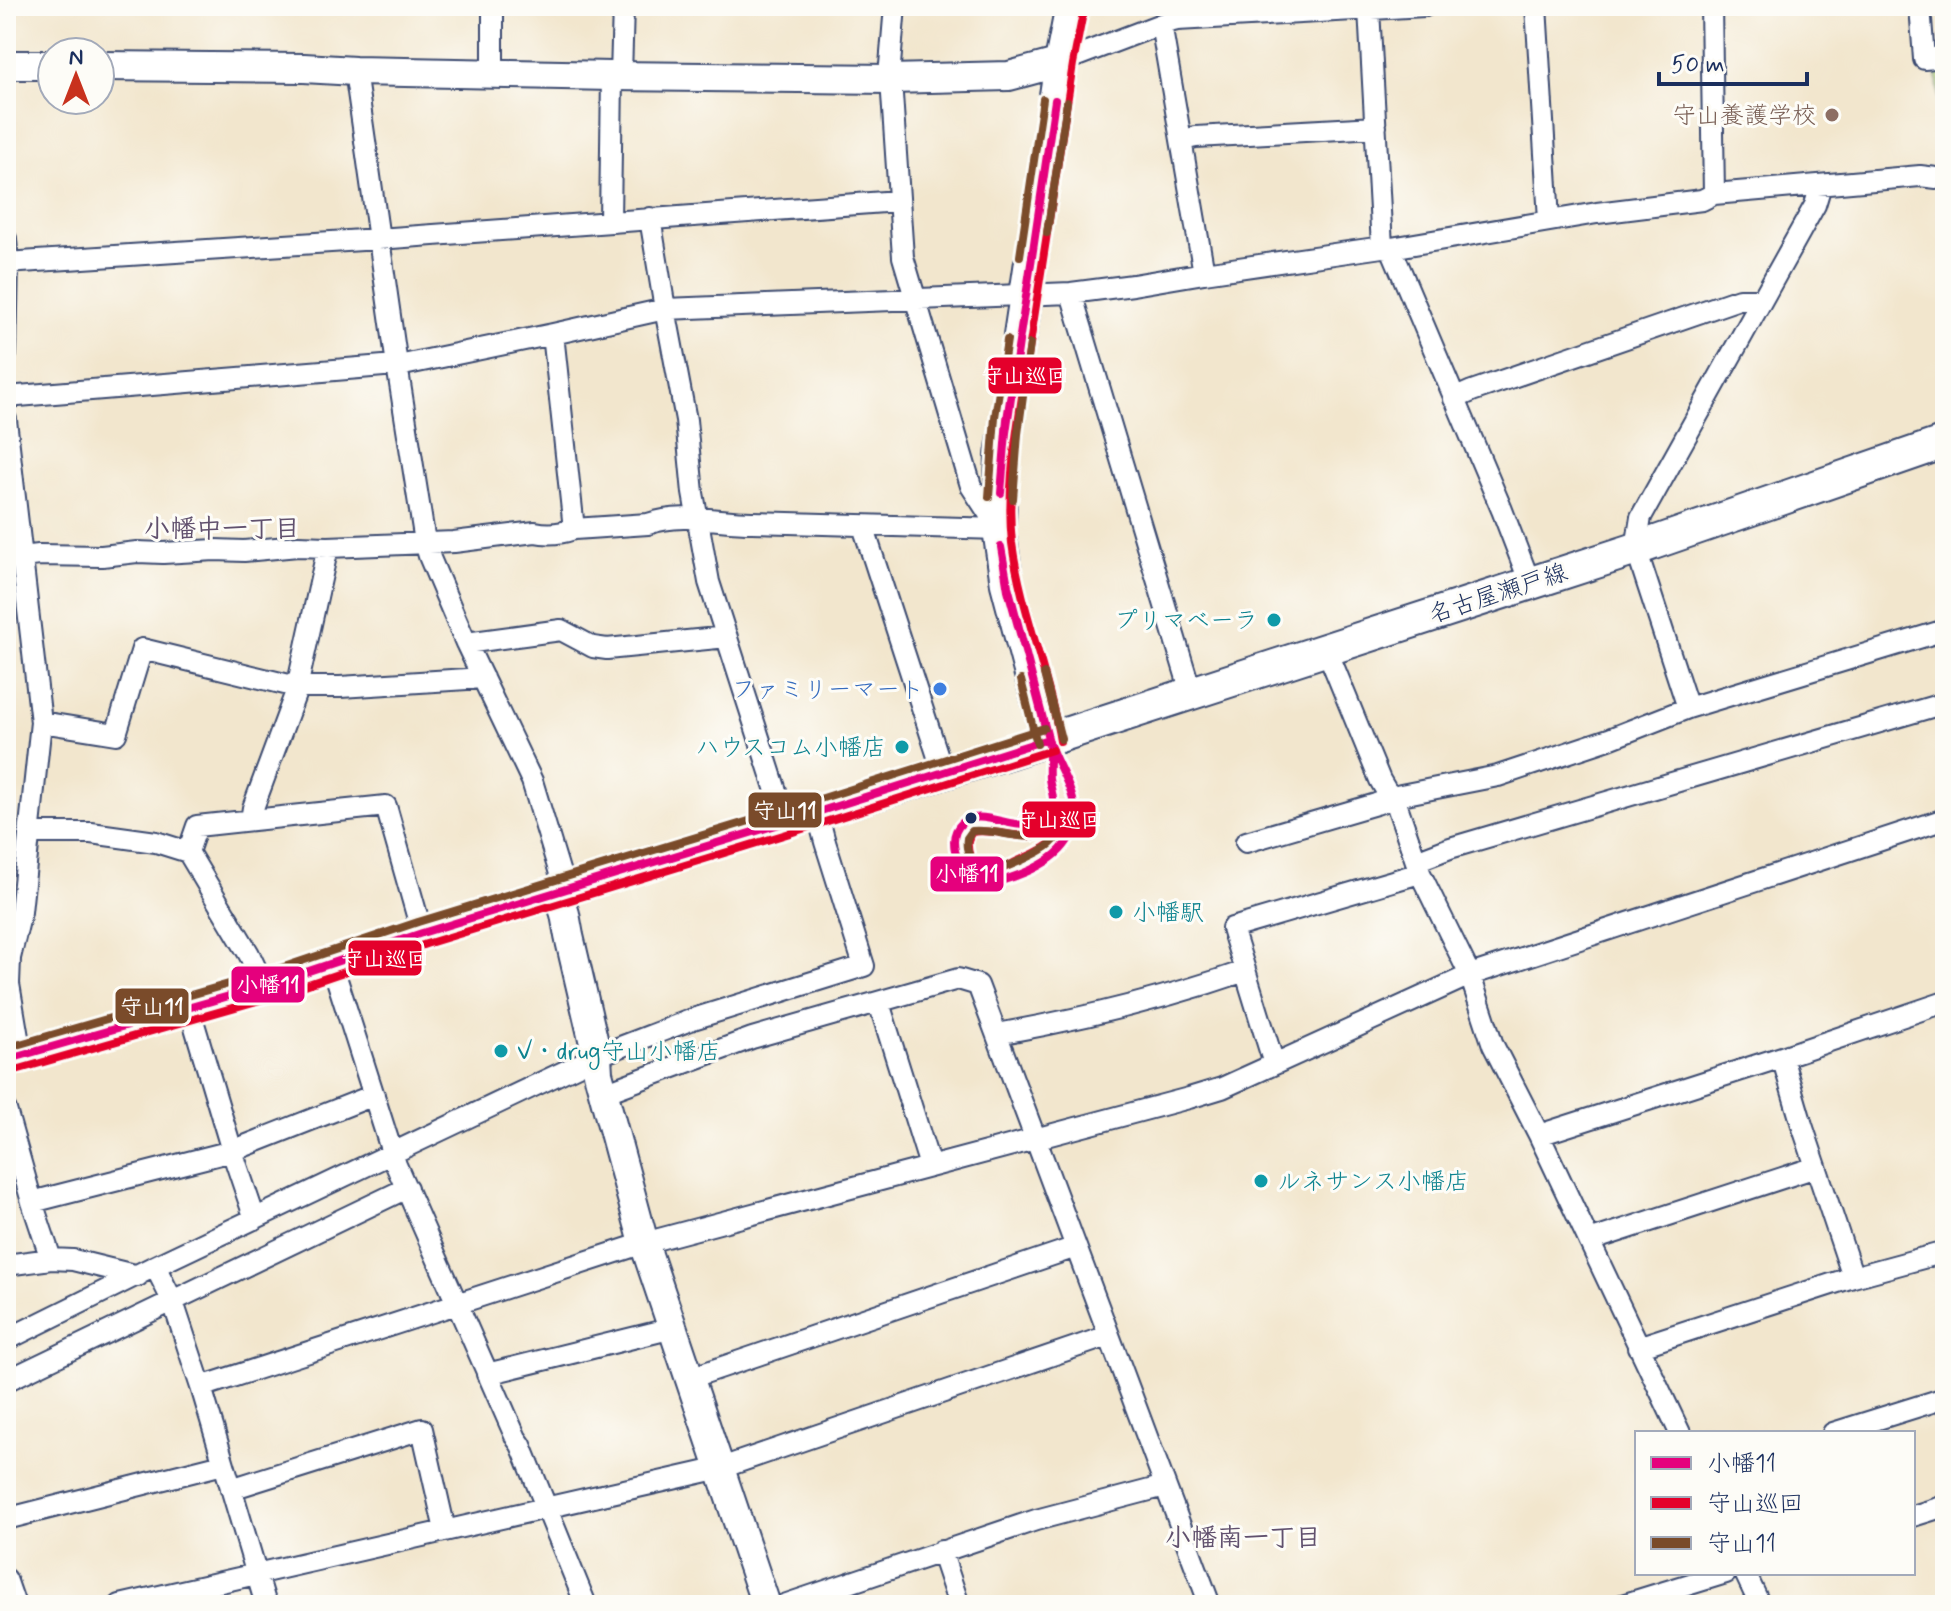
<svg xmlns="http://www.w3.org/2000/svg" width="1951" height="1611" viewBox="0 0 1951 1611" font-family="Mynerve,'Klee One',sans-serif">
<rect width="100%" height="100%" fill="#fdfcf7"/>
<filter id="ink" filterUnits="userSpaceOnUse"><feTurbulence type="fractalNoise" baseFrequency=".0125" numOctaves="2"/><feDisplacementMap in="SourceGraphic" scale="16" xChannelSelector="R" yChannelSelector="G"/><feConvolveMatrix kernelMatrix="1 2 1 2 8 2 1 2 1" color-interpolation-filters="sRGB"/></filter>
<filter id="wash" filterUnits="userSpaceOnUse"><feTurbulence type="fractalNoise" baseFrequency=".006" numOctaves="4" result="noise"/><feDisplacementMap in="SourceGraphic" scale="32" xChannelSelector="R" yChannelSelector="G"/><feGaussianBlur stdDeviation="1.8" result="paint"/><feColorMatrix in="noise" values="0 0 0 0 0 0 0 0 0 0 0 0 0 0 0 0 0 1.4 0 .05"/><feComposite in="paint" operator="in"/></filter>
<g filter="url(#wash)">
<rect width="100%" height="100%" fill="#f2e6cd"/>
<path fill="#b9d67c" stroke="#6a826d" stroke-width="2" d="M1945 70V166H1942L1937 71Z"/>
</g>
<g filter="url(#ink)">
<g fill="none" stroke-linecap="round" stroke-linejoin="round">
<defs>
<path id="street" d="M1536 6 1549 220
M1711 6 1714 194
M1920 6 1924 59 1945 57
M1369 9 1382 247
M1161 24 1204 273
M1061 62 1161 24 1177 20 1425 6
M355 71 397 365 425 542 429 556 466 643 532 781 565 890
M493 73V6
M621 76 623 6
M1182 140 1196 137 1376 127
M650 218 665 309 686 420 693 493 709 582 786 822
M610 221 612 76
M6 239 8 264 6 354
M1391 248 1502 510 1530 583
M6 263 378 239 898 201
M1071 293 1191 692
M553 334 574 529
M6 397 408 364 553 334 665 309 1071 293 1133 285 1204 273 1382 247 1391 248 1597 213 1702 200 1714 194 1920 176 1945 179
M1454 399 1472 391 1739 299H1761
M6 420 41 722 21 912 10 958 9 984 21 1055
M863 526 943 772
M6 559 39 555 102 556 137 552 163 553 215 550 244 551 298 546 328 547 454 542 535 532C549 535 560 534 574 529L648 524C682 512 717 522 752 522 835 524 917 526 999 529L971 486 903 257 890 65 895 6
M466 643 561 630 593 647 607 649 727 637
M1326 648 1380 780 1387 792 1394 797 1420 873 1470 975 1493 1045 1539 1135 1680 1433
M1688 708 1636 549 1641 517 1815 205 1821 185
M41 722 116 734 142 649 297 687H340L483 678
M251 820 253 808 296 692 328 547
M31 833H91L156 842 188 852 249 954 264 986
M1246 842 1376 804 1401 795 1498 776 1609 739 1688 708 1945 630
M188 852 197 826 386 806 422 933
M1416 861 1450 848 1945 703
M332 964 396 1165 516 1438 521 1445 586 1605
M879 1003 930 1166
M189 1007 232 1151 255 1219
M997 1034C1081 1019 1164 999 1245 971
M1782 1057 1802 1125 1853 1277
M1274 1064 1232 928 1420 873
M604 1093 752 1038 958 979 978 985 1210 1605
M6 1110 32 1202 51 1259 73 1260 138 1276
M1539 1135 1782 1057 1945 1002
M32 1202 232 1151 374 1095
M1589 1241 1816 1167
M6 1265 51 1259
M155 1266 173 1302 201 1387 266 1605
M6 1340 155 1266 597 1056 693 1019 864 966 825 842 817 812
M1638 1347 1853 1277 1945 1252
M487 1374 673 1328
M690 1378 1076 1247
M6 1381 407 1188
M201 1387 644 1243 1189 1098 1222 1088 1470 975 1945 819
M1833 1433 1945 1398
M231 1489 422 1429 445 1530
M1913 1516 1945 1506
M6 1519 223 1464
M941 1551 959 1605
M1745 1573 1760 1605
M6 1579 15 1605
M120 1605 721 1468 1108 1336
M784 1605 1036 1520 1165 1486
M1622 1605 1726 1573"/>
<path id="secondary" d="M6 65H52
M100 66 304 68 355 71 612 76 890 79 1009 76 1061 62
M558 892 565 914 569 936 597 1056 598 1073 644 1243 766 1605"/>
<path id="primary" d="M1048 739 1007 584 999 529 1002 455 1061 62 1072 6
M6 1060 264 986 422 933 786 822 1010 752 1636 549 1945 442"/>
</defs>
<use href="#street" stroke="#3b4a6f" stroke-width="24"/>
<use href="#secondary" stroke="#3b4a6f" stroke-width="32"/>
<use href="#primary" stroke="#3b4a6f" stroke-width="36"/>
<use href="#street" stroke="#fff" stroke-width="20"/>
<use href="#secondary" stroke="#fff" stroke-width="28"/>
<use href="#primary" stroke="#fff" stroke-width="32"/>
<defs>
<path id="bus-1" d="M1032 257 1055 100
M1032 257 1055 100
M1019 342 1032 257
M1019 342 1032 257
M1001 493 1007 419 1019 342
M1001 493 1006 433 1019 342
M1001 547 1008 586 1032 677
M1001 547 1008 590 1032 677
M1032 677 1049 742
M1032 677 1049 742
M1049 742C1055 760 1065 775 1071 793 1088 842 1048 866 1007 879 996 883 982 885 971 878 957 867 946 837 962 823 983 804 1029 843 1049 814 1051 810 1052 807 1053 803 1054 795 1050 787 1049 779 1048 766 1050 754 1049 742Z
M6 1060 264 986 422 933 786 822 1048 739"/>
<path id="bus-2" d="M1060 741C1049 674 1021 611 1012 543 1007 497 1014 449 1021 403L1073 64 1084 8
M1063 813C1063 846 1037 851 1012 864 1005 867 996 873 988 873 971 871 962 843 972 832 1005 826 1043 855 1063 813Z
M9 1072 267 998 426 944 790 833 1052 750"/>
<path id="bus-3" d="M1047 233 1067 102
M1020 256 1043 99
M989 497 995 417 1007 340
M1013 499 1018 434 1030 344
M1044 674 1061 739
M1021 680 1037 744
M1063 813C1063 821 1062 829 1057 837 1048 849 1033 855 1020 861 1002 869 981 878 970 857 967 850 966 846 967 838L972 831C1008 828 1040 854 1063 813Z
M6 1048 260 975 418 922 782 811 1044 728"/>
</defs>
<use href="#bus-1" stroke="#fdfcf7" stroke-width="14"/>
<use href="#bus-2" stroke="#fdfcf7" stroke-width="14"/>
<use href="#bus-3" stroke="#fdfcf7" stroke-width="14"/>
<use href="#bus-1" stroke="#e5007d" stroke-width="8"/>
<use href="#bus-2" stroke="#e4002b" stroke-width="8"/>
<use href="#bus-3" stroke="#7a4b2a" stroke-width="8"/>
</g>
</g>
<circle fill="#8d6e63" stroke="#fdfcf7" stroke-width="3" cx="1832" cy="115" r="8"/>
<g fill="#0f9aa8" stroke="#fdfcf7" stroke-width="3">
<circle cx="1274" cy="620" r="8"/>
<circle cx="902" cy="747" r="8"/>
<circle cx="1116" cy="912" r="8"/>
<circle cx="501" cy="1051" r="8"/>
<circle cx="1261" cy="1181" r="8"/>
</g>
<circle fill="#3f7fe0" stroke="#fdfcf7" stroke-width="3" cx="940" cy="689" r="8"/>
<circle fill="#1b2f5e" stroke="#fdfcf7" stroke-width="3" cx="971" cy="818" r="7"/>
<g text-anchor="middle" stroke-width="6" stroke-linejoin="round" paint-order="stroke">
<g font-size="24" fill="#785e54" stroke="#fdfcf7" text-anchor="end">
<text x="1816" y="123">守山養護学校</text>
</g>
<g font-size="24" fill="#1b2f5e" stroke="#fdfcf7">
<text transform="translate(1498 593) rotate(-18)" y="8">名古屋瀬戸線</text>
</g>
<g font-size="24" fill="#0d838f" stroke="#fdfcf7" text-anchor="start">
<text x="1258" y="628" text-anchor="end">プリマベーラ</text>
<text x="886" y="755" text-anchor="end">ハウスコム小幡店</text>
<text x="1132" y="920">小幡駅</text>
<text x="517" y="1059">V・drug守山小幡店</text>
<text x="1277" y="1189">ルネサンス小幡店</text>
</g>
<g font-size="24" fill="#366cbe" stroke="#fdfcf7" text-anchor="end">
<text x="924" y="697">ファミリーマート</text>
</g>
<g font-size="26" font-weight="bold" fill="#61516e" stroke="#fdfcf7">
<text x="222" y="537">小幡中一丁目</text>
<text x="1243" y="1546">小幡南一丁目</text>
</g>
</g>
<g stroke="#fdfcf7" stroke-width="3">
<rect x="987" y="356" width="76" height="39" rx="8" fill="#e4002b"/>
<rect x="747" y="791" width="76" height="38" rx="8" fill="#7a4b2a"/>
<rect x="1021" y="800" width="76" height="39" rx="8" fill="#e4002b"/>
<rect x="929" y="855" width="76" height="38" rx="8" fill="#e5007d"/>
<rect x="347" y="939" width="76" height="38" rx="8" fill="#e4002b"/>
<rect x="230" y="965" width="76" height="39" rx="8" fill="#e5007d"/>
<rect x="114" y="987" width="76" height="38" rx="8" fill="#7a4b2a"/>
</g>
<g font-size="22" text-anchor="middle" font-weight="bold" fill="#fff">
<text x="1025" y="383">守山巡回</text>
<text x="785" y="818">守山11</text>
<text x="1059" y="827">守山巡回</text>
<text x="967" y="881">小幡11</text>
<text x="385" y="966">守山巡回</text>
<text x="268" y="992">小幡11</text>
<text x="152" y="1014">守山11</text>
</g>
<rect width="1951" height="1611" fill="none" stroke="#fdfcf7" stroke-width="32"/>
<rect x="1635" y="1431" width="280" height="144" fill="#fdfcf7" stroke="#a3aaba" stroke-width="2"/>
<rect x="1651" y="1457" width="40" height="12" fill="#e5007d" stroke="#a3aaba" stroke-width="2"/>
<text x="1707" y="1471" font-size="24" fill="#1b2f5e">小幡11</text>
<rect x="1651" y="1497" width="40" height="12" fill="#e4002b" stroke="#a3aaba" stroke-width="2"/>
<text x="1707" y="1511" font-size="24" fill="#1b2f5e">守山巡回</text>
<rect x="1651" y="1537" width="40" height="12" fill="#7a4b2a" stroke="#a3aaba" stroke-width="2"/>
<text x="1707" y="1551" font-size="24" fill="#1b2f5e">守山11</text>
<g transform="translate(76 76)"><circle r="38" fill="#fdfcf7" stroke="#a3aaba" stroke-width="2"/>
<path d="M0-6L14 30L0 20L-14 30Z" fill="#c8321e"/>
<text y="-12" font-size="22" font-weight="bold" text-anchor="middle" fill="#1b2f5e">N</text>
</g>
<path d="M1659 72v12h148v-12" fill="none" stroke="#1b2f5e" stroke-width="4"/>
<text x="1671" y="72" font-size="24" fill="#1b2f5e" stroke="#fdfcf7" stroke-width="6" paint-order="stroke">50 m</text>
</svg>
